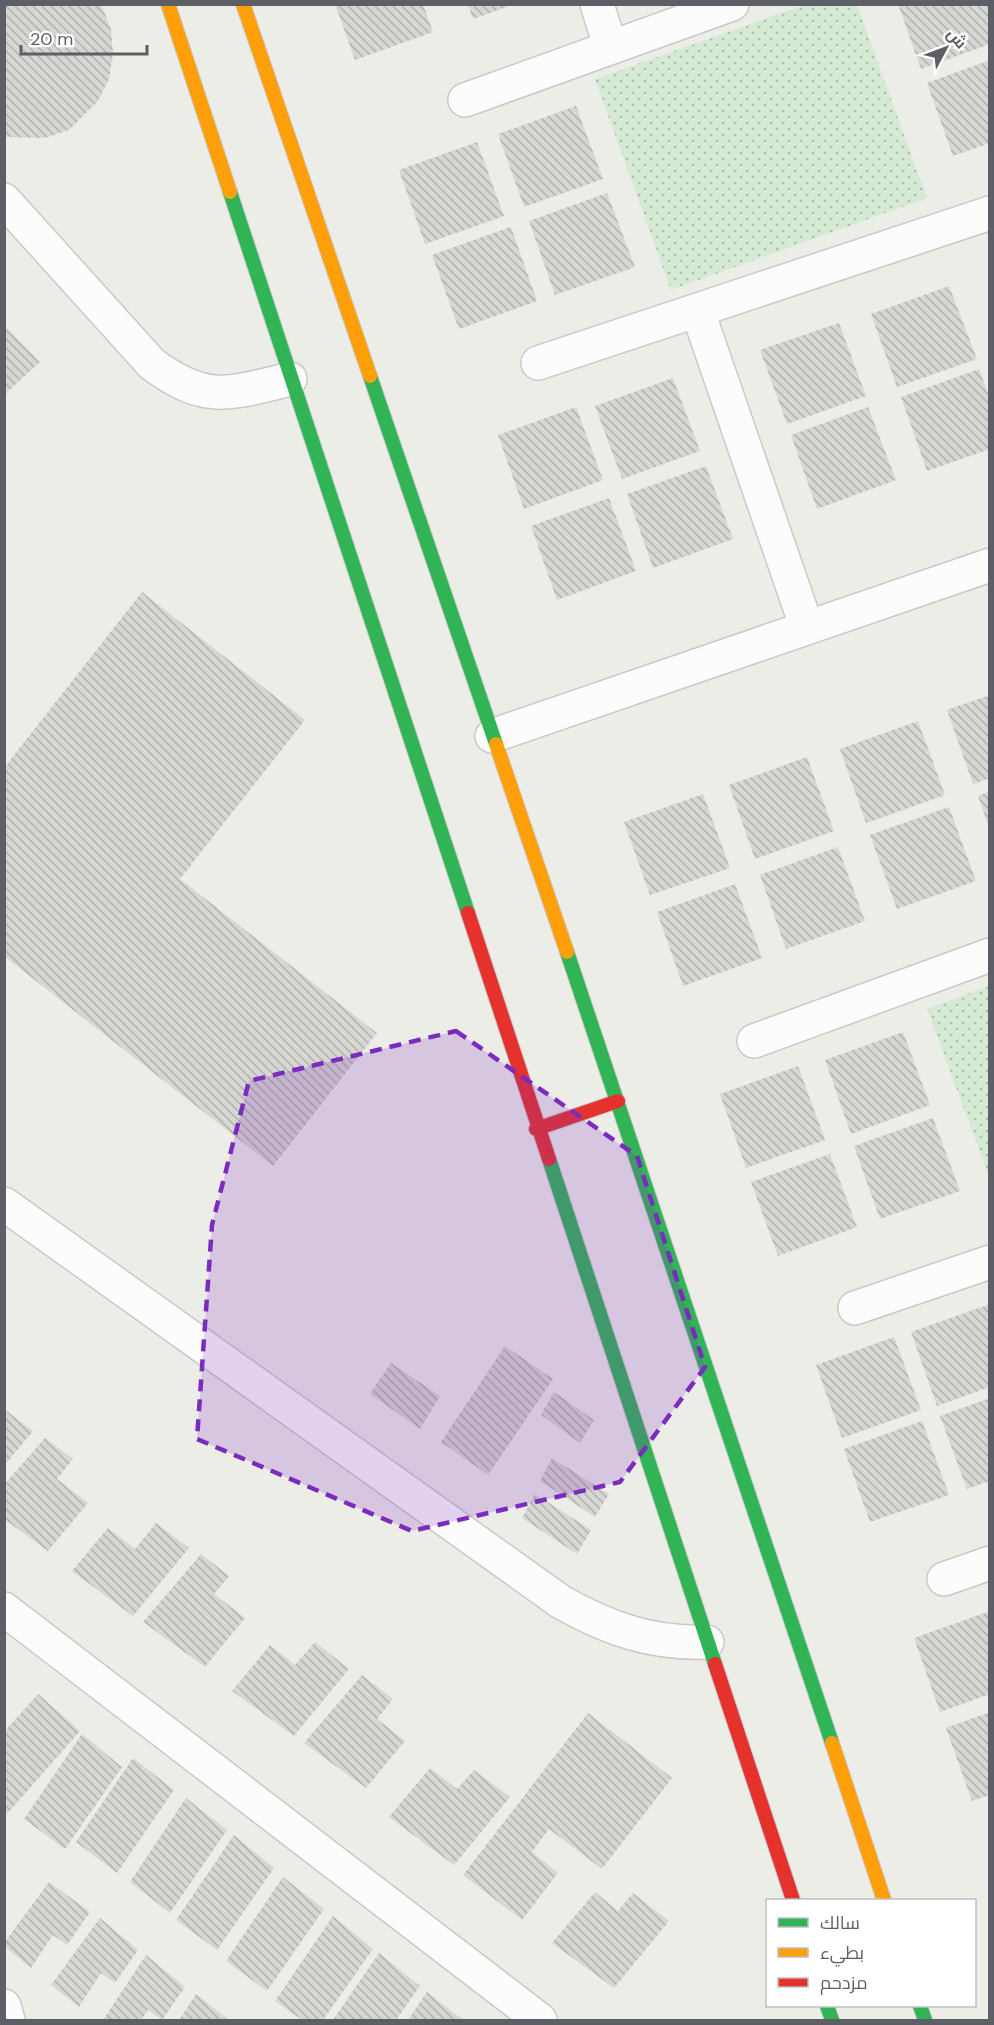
<svg xmlns="http://www.w3.org/2000/svg" width="994" height="2025" viewBox="0 0 994 2025" font-family="'DM Sans',Cairo,sans-serif">
<defs>
<pattern id="grass-dots" width="8" height="8" patternUnits="userSpaceOnUse" patternTransform="scale(1.5)"><rect width="8" height="8" fill="#d4ead5"/><path d="M2 2h.1M6 6h.1" fill="none" stroke="#afc1b1" stroke-width="1.8" stroke-linecap="round"/></pattern>
<pattern id="building-back-hatch" width="6" height="6" patternUnits="userSpaceOnUse" patternTransform="scale(1.5)"><rect width="6" height="6" fill="#d6d6d2"/><path d="M-1 5l2 2M0 0l6 6M5-1l2 2" fill="none" stroke="#b1b1ae"/></pattern>
</defs>
<rect width="100%" height="100%" fill="#edede8"/>
<path fill="url(#grass-dots)" d="M804 5H857L927 198 671 290 595 79Z
M989 986H990L989 1176 927 1009Z"/>
<path fill="url(#building-back-hatch)" d="M4 4 102 6 111 29 113 54 109 79 98 101 69 130 45 138 4 137Z
M335 4H423L433 32 355 60Z
M468 4H512V5L473 19Z
M898 4H987L990 12V44L921 69Z
M990 60V143L953 156 927 83Z
M576 106 603 179 524 207 498 134Z
M477 142 504 216 425 244 399 170Z
M607 193 635 267 555 295 529 221Z
M511 227 537 301 459 329 432 255Z
M949 286 977 359 897 387 871 314Z
M839 323 866 396 787 424 760 350Z
M4 325 40 362 4 395Z
M979 369 990 398V449L927 471 901 397Z
M673 378 700 451 622 479 595 406Z
M576 407 603 480 524 509 498 435Z
M868 407 896 480 817 509 791 435Z
M706 466 733 539 653 568 627 494Z
M609 498 636 571 557 600 531 526Z
M142 592 305 720 180 879 377 1033 273 1166 4 956V768Z
M990 695V778L973 784 947 710Z
M918 721 945 795 866 823 840 749Z
M807 757 834 831 755 859 729 785Z
M990 791V828H989L978 796Z
M703 794 730 868 650 895 624 822Z
M949 807 976 881 897 909 870 835Z
M838 847 865 921 786 949 760 875Z
M735 884 762 958 683 986 657 912Z
M903 1032 930 1105 851 1134 825 1060Z
M798 1066 825 1140 746 1168 720 1094Z
M933 1118 960 1191 880 1219 854 1146Z
M830 1154 857 1227 778 1256 751 1182Z
M990 1304V1387L937 1406 911 1332Z
M894 1337 921 1410 842 1438 816 1365Z
M505 1346 553 1379 488 1475 441 1442Z
M391 1363 440 1396 420 1429 370 1394Z
M554 1392 594 1420 580 1443 541 1415Z
M990 1398V1481L967 1489 940 1416Z
M4 1409 33 1431 4 1466Z
M922 1421 949 1495 870 1522 844 1449Z
M45 1438 73 1459 57 1479 88 1503 48 1551 4 1519V1485Z
M552 1458 609 1494 595 1517 540 1481Z
M535 1494 591 1530 577 1554 522 1518Z
M156 1523 189 1548 133 1616 72 1571 108 1528 135 1549Z
M201 1554 229 1576 214 1594 245 1618 205 1667 143 1622Z
M990 1611V1694L940 1712 914 1638Z
M315 1642 349 1669 294 1736 232 1691 270 1645 295 1665Z
M362 1675 393 1699 377 1719 405 1741 366 1788 304 1743Z
M38 1694 80 1731 7 1814 4 1811V1732Z
M990 1712V1795L972 1801 946 1728Z
M588 1713 672 1778 602 1869 549 1829 532 1852 558 1873 522 1920 463 1875Z
M82 1734 122 1767 65 1849 24 1819Z
M133 1758 174 1790 117 1873 76 1842Z
M430 1768 457 1789 474 1770 510 1797 454 1865 389 1817Z
M186 1798 227 1830 170 1913 130 1882Z
M234 1835 274 1868 217 1950 176 1920Z
M283 1877 324 1909 267 1991 226 1961Z
M49 1882 90 1912 67 1945 53 1935 31 1968 4 1946V1943Z
M595 1892 618 1911 633 1893 669 1921 614 1988 552 1943Z
M333 1916 373 1949 323 2020H302L275 2001Z
M100 1918 138 1950 115 1983 101 1973 79 2007 51 1985Z
M379 1953 420 1986 396 2020H333Z
M146 1955 185 1987 162 2020 148 2010 141 2020H103Z
M427 1992 463 2020H408Z
M196 1994 229 2020H179Z"/>
<g fill="none" stroke-linecap="round" stroke-linejoin="round">
<defs>
<path id="street" d="M597 4 610 46
M465 100 732 4
M4 200 152 364C206 404 229 394 290 379
M698 312 807 628
M538 363 990 213
M492 736 990 565
M754 1041 990 955
M4 1204 561 1602C609 1629 652 1644 707 1642
M855 1308 990 1262
M944 1579 990 1563
M4 1609 540 2020
M4 2006 8 2020"/>
<path id="fast" d="M230 192 468 913
M370 376 496 744
M567 952 832 1743
M549 1159 715 1664
M827 2006 832 2020
M920 2006 925 2020"/>
<path id="slow" d="M168 4 230 192
M243 4 370 376
M496 744 567 952
M832 1743 884 1900"/>
<path id="jam" d="M468 913 549 1159
M536 1129 618 1101
M715 1664 793 1900"/>
</defs>
<use href="#street" stroke="#c9cac8" stroke-width="36"/>
<use href="#fast" stroke="#c9cac9" stroke-width="16"/>
<use href="#slow" stroke="#c9cac9" stroke-width="16"/>
<use href="#jam" stroke="#c9cac9" stroke-width="16"/>
<use href="#street" stroke="#fcfcfc" stroke-width="33"/>
<use href="#fast" stroke="#30b455" stroke-width="14"/>
<use href="#slow" stroke="#ff9f0a" stroke-width="14"/>
<use href="#jam" stroke="#e5322d" stroke-width="14"/>
</g>
<path fill="#7b2cbf" fill-opacity="0.2" stroke="#7b2cbf" stroke-width="4.5" stroke-dasharray="12 8" stroke-linejoin="round" d="M456 1031 637 1156 705 1367 620 1482 412 1531 197 1439 212 1225 249 1081Z"/>
<rect width="994" height="2025" fill="none" stroke="#5c5f66" stroke-width="12"/>
<rect x="766" y="1899" width="210" height="108" fill="#ffffff" stroke="#bebfc2" stroke-width="1.5"/>
<rect x="778" y="1918" width="30" height="9" fill="#30b455" stroke="#bebfc2" stroke-width="1.5"/>
<text x="820" y="1929" font-size="18" fill="#5c5f66">سالك</text>
<rect x="778" y="1948" width="30" height="9" fill="#ff9f0a" stroke="#bebfc2" stroke-width="1.5"/>
<text x="820" y="1959" font-size="18" fill="#5c5f66">بطيء</text>
<rect x="778" y="1978" width="30" height="9" fill="#e5322d" stroke="#bebfc2" stroke-width="1.5"/>
<text x="820" y="1989" font-size="18" fill="#5c5f66">مزدحم</text>
<g transform="translate(946 48) rotate(49)" stroke="#ffffff" stroke-width="4.5" paint-order="stroke">
<path d="M0-4.5L10 22L0 15L-10 22Z" fill="#5c5f66"/>
<text y="-9" font-size="16" font-weight="bold" text-anchor="middle" fill="#5c5f66">ش</text>
</g>
<path d="M21 45v9h126v-9" fill="none" stroke="#5c5f66" stroke-width="3"/>
<text x="30" y="45" font-size="18" fill="#5c5f66" stroke="#ffffff" stroke-width="4.5" paint-order="stroke">20 m</text>
</svg>
